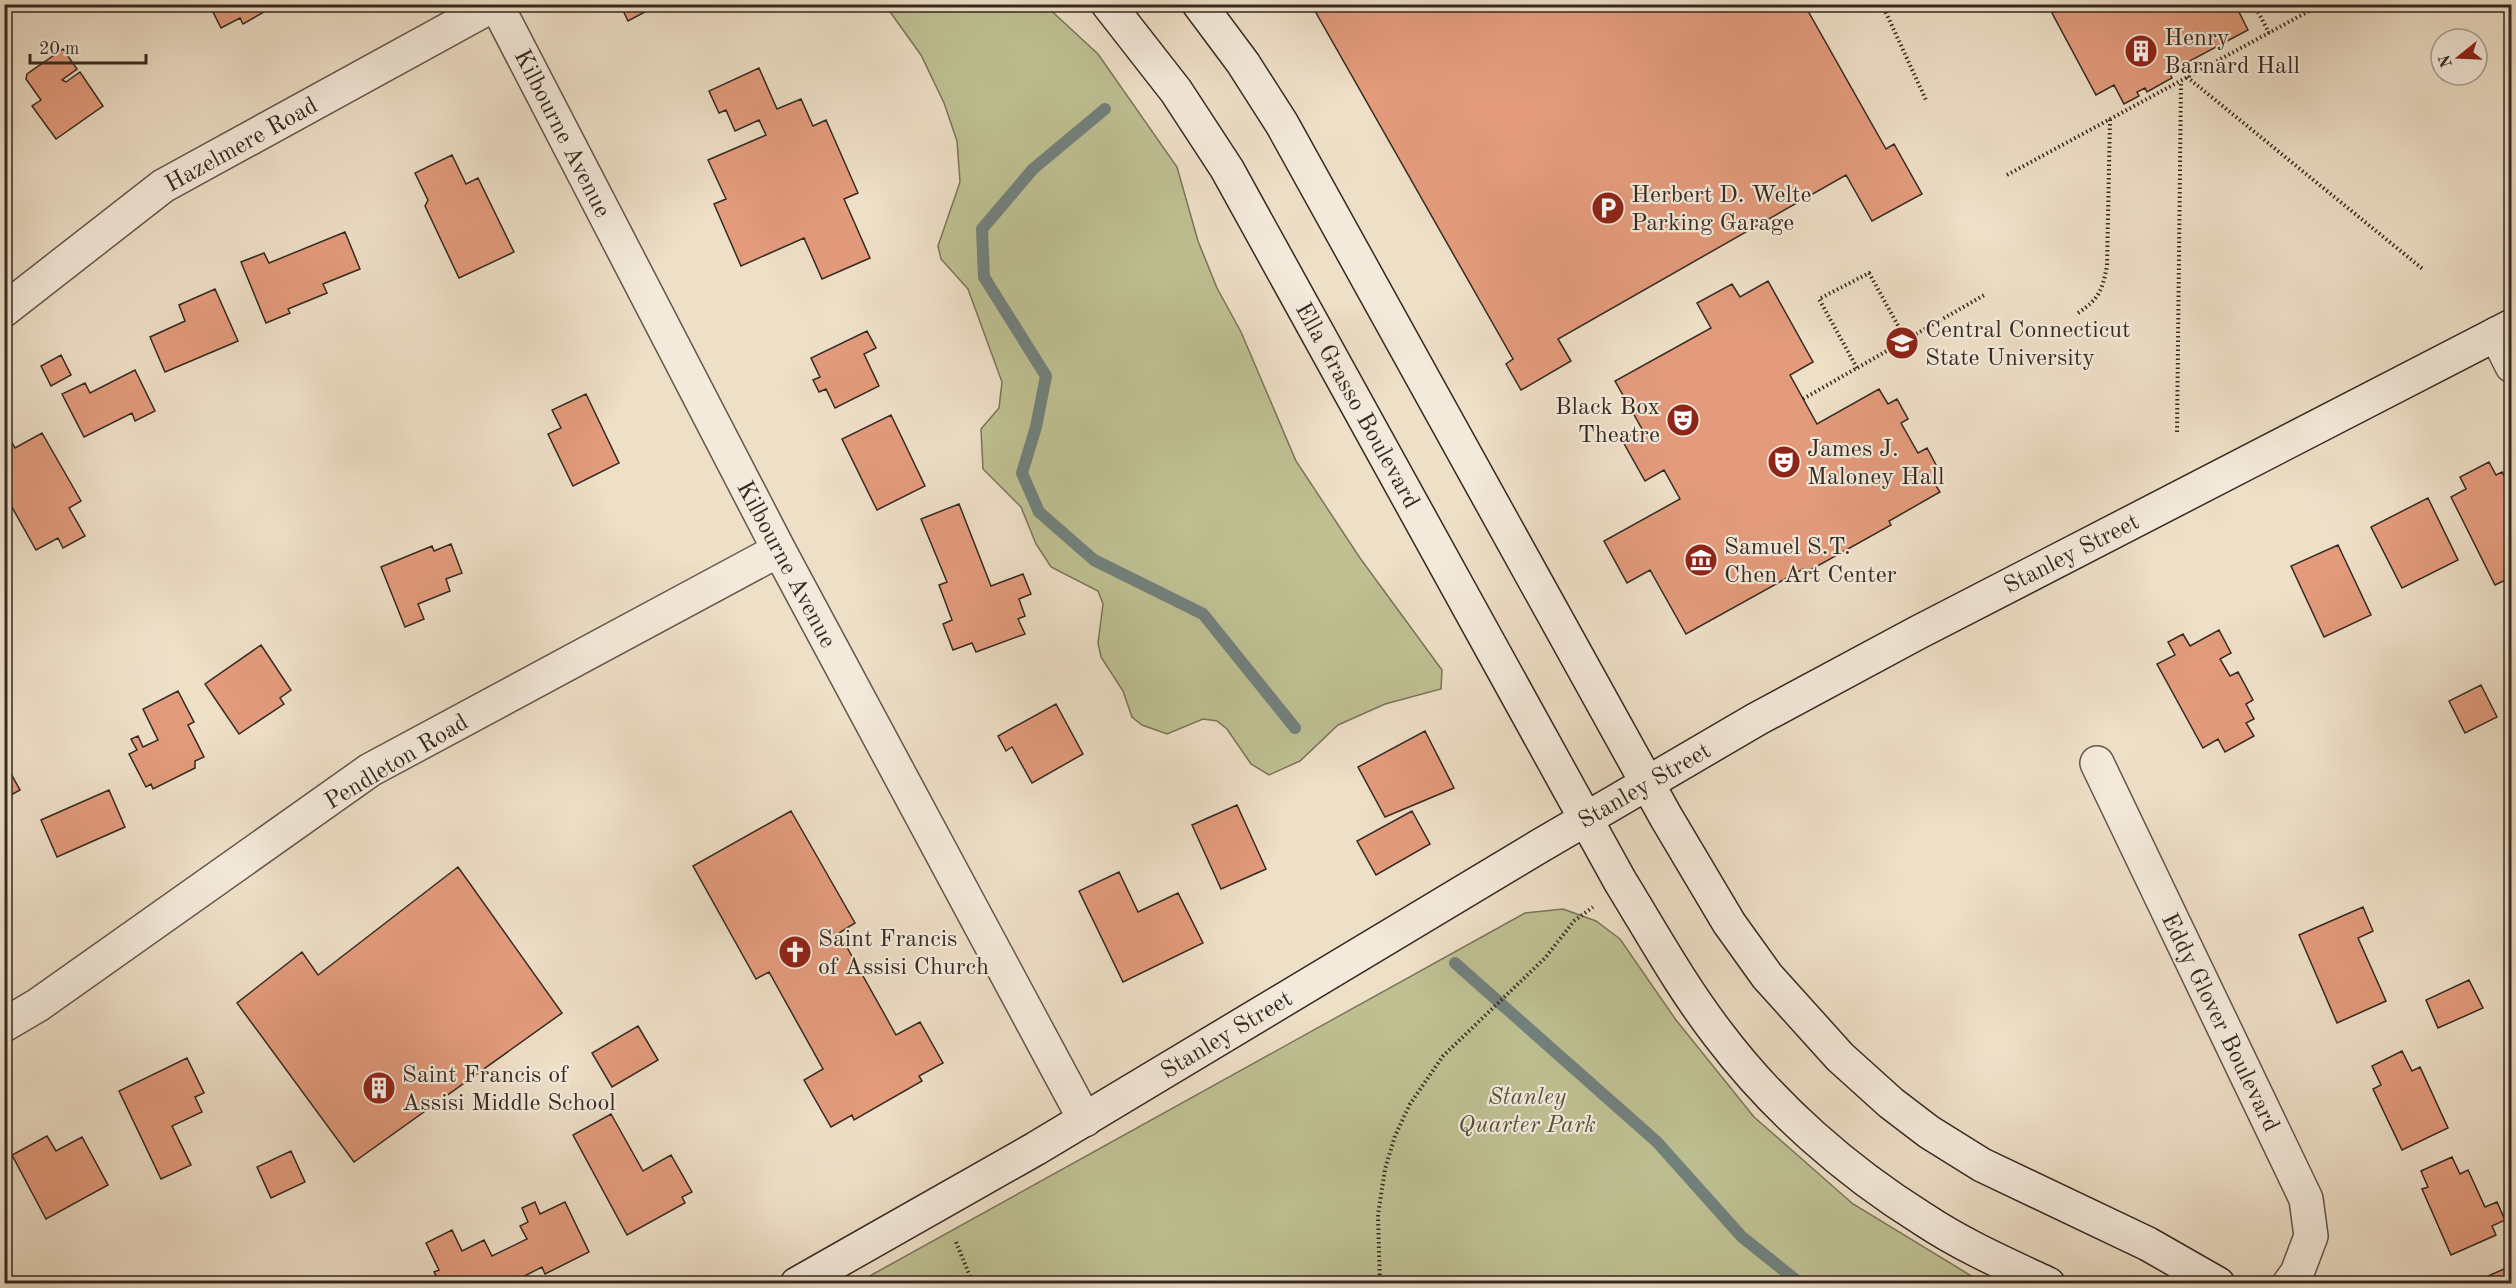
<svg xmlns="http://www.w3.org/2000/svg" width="2516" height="1288" viewBox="0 0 2516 1288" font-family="'Old Standard TT',serif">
<rect width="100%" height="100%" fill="#eedfc7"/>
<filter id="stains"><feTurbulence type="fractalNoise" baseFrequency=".00333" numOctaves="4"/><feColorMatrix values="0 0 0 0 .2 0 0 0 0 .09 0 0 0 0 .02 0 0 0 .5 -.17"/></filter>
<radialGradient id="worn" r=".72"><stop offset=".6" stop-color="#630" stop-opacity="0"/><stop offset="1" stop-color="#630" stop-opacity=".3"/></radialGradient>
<path fill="#bec092" stroke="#7a745a" stroke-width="1.5" d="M885 5H1045L1098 54 1177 167 1198 241 1217 288 1241 332 1296 461 1360 558 1442 670 1441 689 1385 704 1338 725 1300 761 1269 775 1251 764 1227 729 1217 721 1203 719 1167 734 1142 725 1132 717 1123 691 1101 657 1098 643 1103 604 1098 591 1051 567 1036 544 1021 507 983 469 981 429 999 408 1002 382 968 289 941 259 938 246 960 182 957 141 944 103 921 55Z
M1563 909 1596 921 1620 939 1676 1020 1754 1117 1853 1204 1983 1283H857L1525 913Z"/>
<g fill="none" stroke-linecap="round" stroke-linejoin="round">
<path stroke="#72817d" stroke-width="12" d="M1105 109 1033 169 982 229 984 277 1046 376 1036 427 1022 473 1039 512 1094 560 1203 614 1295 728
M1455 963 1657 1142 1742 1237 1801 1284"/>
</g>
<path fill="#e39b7c" stroke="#352922" stroke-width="1.5" d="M209 4H278L243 24 240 18 221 28Z
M620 4H660L628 21Z
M1311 4H1804L1886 149 1894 144 1922 194 1872 221 1846 175 1558 339 1571 361 1521 390 1506 364 1513 359Z
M2068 4H2235L2248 30 2169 72 2172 78 2147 92 2145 88 2137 92 2139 96 2124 104 2114 85 2096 95 2052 13Z
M63 49 77 69 62 80 66 82 80 72 103 106 56 139 32 106 41 100 26 79 27 74Z
M759 68 777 109 801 99 813 126 826 120 858 193 844 199 870 258 822 279 804 238 741 266 714 204 726 199 708 160 766 135 759 120 735 131 726 110 719 113 709 91Z
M452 155 466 184 478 178 514 252 459 278 425 206 428 200 415 173Z
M345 232 360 269 323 284 327 293 288 309 290 313 266 323 241 262 264 253 269 263Z
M1768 281 1813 362 1790 375 1817 424 1879 389 1888 404 1897 399 1908 419 1901 423 1918 453 1927 448 1942 476 1933 481 1940 492 1889 521 1891 525 1805 573 1803 569 1686 634 1650 570 1627 583 1604 541 1680 499 1664 470 1645 481 1622 440 1642 429 1615 381 1711 328 1697 303 1732 284 1740 297Z
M215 289 238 341 165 372 150 337 185 321 179 305Z
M867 331 876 348 864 354 879 386 835 408 826 389 819 392 813 380 820 377 811 358Z
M61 355 71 375 51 386 41 366Z
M135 370 155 411 135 421 132 413 84 437 62 394 85 383 90 393Z
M586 394 619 463 573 486 548 434 561 428 552 410Z
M891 415 925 486 877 510 842 439Z
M42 433 81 501 69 508 85 536 63 548 58 538 36 550 4 493V441L9 438 15 448Z
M2489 462 2496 475 2502 472 2512 490V577L2495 585 2451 497 2466 489 2460 477Z
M2428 498 2458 560 2402 588 2371 527Z
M959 504 991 586 1023 574 1031 594 1019 599 1025 616 1018 619 1025 634 976 652 972 643 953 650 943 624 952 620 939 585 947 582 921 519Z
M451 544 462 573 446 579 450 591 418 604 424 619 405 627 381 567 432 546 434 551Z
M2338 545 2371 615 2324 637 2291 566Z
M2219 630 2231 653 2220 659 2230 676 2238 672 2253 700 2246 704 2254 719 2246 723 2254 736 2225 752 2218 739 2203 748 2157 664 2175 655 2168 642 2183 634 2190 646Z
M261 645 291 690 280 698 284 704 239 734 205 684Z
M2481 685 2497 717 2465 733 2449 701Z
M178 691 194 722 188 725 204 757 195 761V768L153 789 151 784 146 787 129 754 137 750 131 739 138 736 143 747 158 740 143 709Z
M1056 704 1083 754 1032 783 1012 747 1006 751 998 736Z
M1425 731 1454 788 1385 817 1358 767Z
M4 761 20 790 4 799Z
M109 790 125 827 57 857 41 820Z
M1237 805 1266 869 1221 889 1192 825Z
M791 811 855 923 839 933 896 1035 920 1022 943 1063 919 1076 922 1081 854 1120 852 1115 831 1127 804 1080 823 1069 769 972 756 979 693 866Z
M1412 811 1430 844 1376 875 1357 841Z
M458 867 562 1013 354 1162 237 1003 302 952 318 975Z
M1119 872 1138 912 1178 893 1203 943 1123 982 1079 891Z
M2363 907 2373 931 2358 938 2386 1001 2337 1023 2299 935Z
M2469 980 2483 1008 2438 1028 2426 1000Z
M638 1026 658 1060 612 1087 592 1053Z
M2402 1051 2412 1071 2420 1067 2448 1128 2402 1150 2373 1089 2381 1085 2372 1066Z
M187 1058 204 1093 195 1097 202 1112 172 1126 191 1165 161 1179 119 1091Z
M611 1114 643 1171 671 1155 692 1192 682 1197 685 1203 627 1235 573 1135Z
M47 1136 56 1151 82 1137 108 1185 46 1219 12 1155Z
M291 1151 305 1182 271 1198 257 1167Z
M2452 1157 2460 1174 2468 1170 2485 1207 2497 1202 2505 1220 2492 1226 2496 1235 2451 1255 2422 1189 2428 1187 2421 1171Z
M535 1202 540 1214 565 1202 589 1252 545 1274 542 1267 509 1284H440L434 1272 439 1270 426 1243 452 1230 462 1251 484 1240 492 1256 527 1239 520 1226 528 1222 522 1208Z
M2504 1269 2512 1284H2480L2479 1280Z"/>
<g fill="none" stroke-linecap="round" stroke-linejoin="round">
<defs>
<path id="street" d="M496 4 779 550 1085 1120
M4 310 163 186 495 4
M2496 334 2512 366
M2097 763 2306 1199 2311 1236 2297 1273 2289 1284
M4 1025 38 1005 370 770 779 550"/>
<path id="secondary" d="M1108 4 1176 91 1227 169 1620 881C1652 933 1681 986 1718 1034 1773 1107 1846 1171 1923 1219 1962 1245 2005 1264 2048 1284
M1199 4 1243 63 1282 124 1666 817 1729 923 1767 976 1840 1057 1891 1103 1929 1132 1982 1165 2148 1244 2218 1284
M797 1284 1035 1149 1538 847 1757 719 1917 633 2512 326"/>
</defs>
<use href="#street" stroke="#63564b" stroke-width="36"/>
<use href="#secondary" stroke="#352922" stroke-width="36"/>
<path stroke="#352922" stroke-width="4" stroke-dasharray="1.5 3" stroke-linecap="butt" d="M1882 4 1926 100
M2254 4 2269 33
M2187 77 2424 270
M2007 175 2322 4
M2078 313C2099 299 2102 291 2107 266L2110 119
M1857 368 1819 299 1869 273 1906 340
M1803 399 1986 294
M2177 432 2181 81
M956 1242 973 1284
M1380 1284 1378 1215 1385 1169 1395 1136 1410 1104 1443 1056 1545 958 1574 921 1593 907"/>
<use href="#street" stroke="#f4eadb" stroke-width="33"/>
<use href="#secondary" stroke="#f4eadb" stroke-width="33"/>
</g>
<defs>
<symbol id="building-disc" viewBox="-11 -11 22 22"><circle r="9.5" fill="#8f2418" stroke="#f4eadb"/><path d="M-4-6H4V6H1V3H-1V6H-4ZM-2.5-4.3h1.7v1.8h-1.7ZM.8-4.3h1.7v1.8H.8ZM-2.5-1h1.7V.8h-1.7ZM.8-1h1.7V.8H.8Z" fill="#fff"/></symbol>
<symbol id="parking-disc" viewBox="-11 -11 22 22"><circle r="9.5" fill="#8f2418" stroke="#f4eadb"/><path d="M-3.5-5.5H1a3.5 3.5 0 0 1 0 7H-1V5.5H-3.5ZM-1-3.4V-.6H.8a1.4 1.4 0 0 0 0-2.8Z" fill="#fff"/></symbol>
<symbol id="university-disc" viewBox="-11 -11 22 22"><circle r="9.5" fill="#8f2418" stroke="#f4eadb"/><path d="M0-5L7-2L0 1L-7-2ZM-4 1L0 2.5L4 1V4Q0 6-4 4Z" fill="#fff"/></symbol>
<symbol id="theatre-disc" viewBox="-11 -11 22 22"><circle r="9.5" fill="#8f2418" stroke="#f4eadb"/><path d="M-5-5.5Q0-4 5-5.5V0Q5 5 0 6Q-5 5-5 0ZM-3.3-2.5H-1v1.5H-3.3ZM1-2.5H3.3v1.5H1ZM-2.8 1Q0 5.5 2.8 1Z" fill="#fff"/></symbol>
<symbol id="museum-disc" viewBox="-11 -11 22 22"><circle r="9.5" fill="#8f2418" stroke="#f4eadb"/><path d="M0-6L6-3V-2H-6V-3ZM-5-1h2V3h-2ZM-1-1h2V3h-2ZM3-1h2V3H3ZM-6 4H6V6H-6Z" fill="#fff"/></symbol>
<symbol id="church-disc" viewBox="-11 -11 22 22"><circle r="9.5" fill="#8f2418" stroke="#f4eadb"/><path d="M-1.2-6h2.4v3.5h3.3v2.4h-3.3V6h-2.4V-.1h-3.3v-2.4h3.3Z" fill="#fff"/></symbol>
</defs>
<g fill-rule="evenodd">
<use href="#building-disc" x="2122" y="32" width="38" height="38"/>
<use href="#parking-disc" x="1589" y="189" width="38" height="38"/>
<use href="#university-disc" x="1883" y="324" width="38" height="38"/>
<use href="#theatre-disc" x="1664" y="401" width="38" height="38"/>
<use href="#theatre-disc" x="1765" y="443" width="38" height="38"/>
<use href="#museum-disc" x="1682" y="541" width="38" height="38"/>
<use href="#church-disc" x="776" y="933" width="38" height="38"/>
<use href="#building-disc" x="360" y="1069" width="38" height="38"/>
</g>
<g text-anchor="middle" stroke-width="4.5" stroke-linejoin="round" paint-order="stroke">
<g font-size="24" fill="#352922" stroke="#f4eadb" text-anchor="start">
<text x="2164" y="45">Henry<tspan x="2164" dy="28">Barnard Hall</tspan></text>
<text x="1631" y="202">Herbert D. Welte<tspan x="1631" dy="28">Parking Garage</tspan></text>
<text x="1925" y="337">Central Connecticut<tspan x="1925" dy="28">State University</tspan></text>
<text x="1660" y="414" text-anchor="end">Black Box<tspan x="1660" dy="28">Theatre</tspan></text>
<text x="1807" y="456">James J.<tspan x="1807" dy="28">Maloney Hall</tspan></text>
<text x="1724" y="554">Samuel S.T.<tspan x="1724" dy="28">Chen Art Center</tspan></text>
<text x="818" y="946">Saint Francis<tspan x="818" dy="28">of Assisi Church</tspan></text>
<text x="402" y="1082">Saint Francis of<tspan x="402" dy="28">Assisi Middle School</tspan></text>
</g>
<g font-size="24" fill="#352922" stroke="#f4eadb">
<text transform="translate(563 133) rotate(63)" y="8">Kilbourne Avenue</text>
<text transform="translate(241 144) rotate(-29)" y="8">Hazelmere Road</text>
<text transform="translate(1358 405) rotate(61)" y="8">Ella Grasso Boulevard</text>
<text transform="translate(2071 553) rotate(-27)" y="8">Stanley Street</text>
<text transform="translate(787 564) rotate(62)" y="8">Kilbourne Avenue</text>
<text transform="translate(396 761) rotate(-31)" y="8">Pendleton Road</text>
<text transform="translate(1644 785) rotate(-30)" y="8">Stanley Street</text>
<text transform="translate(2221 1022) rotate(64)" y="8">Eddy Glover Boulevard</text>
<text transform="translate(1226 1034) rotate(-31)" y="8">Stanley Street</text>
</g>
<g font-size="24" font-style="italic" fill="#574f3e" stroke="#f4eadb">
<text x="1527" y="1104">Stanley<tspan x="1527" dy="28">Quarter Park</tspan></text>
</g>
</g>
<rect width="2516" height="1288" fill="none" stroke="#eedfc7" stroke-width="24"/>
<rect x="6" y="6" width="2504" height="1276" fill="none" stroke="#352922" stroke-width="3"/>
<rect x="12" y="12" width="2492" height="1264" fill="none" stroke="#352922" stroke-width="1.5"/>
<g transform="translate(2459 57) rotate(252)"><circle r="28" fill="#f4eadb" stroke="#a89d91" stroke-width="1.5"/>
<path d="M0-4.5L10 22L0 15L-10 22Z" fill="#8f2418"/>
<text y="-9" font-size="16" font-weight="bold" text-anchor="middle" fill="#352922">N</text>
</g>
<path d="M30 54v9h116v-9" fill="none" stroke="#352922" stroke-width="3"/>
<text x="39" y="54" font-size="18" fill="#352922" stroke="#f4eadb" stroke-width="4.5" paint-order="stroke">20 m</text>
<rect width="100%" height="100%" filter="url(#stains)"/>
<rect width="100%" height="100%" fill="url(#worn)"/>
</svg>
